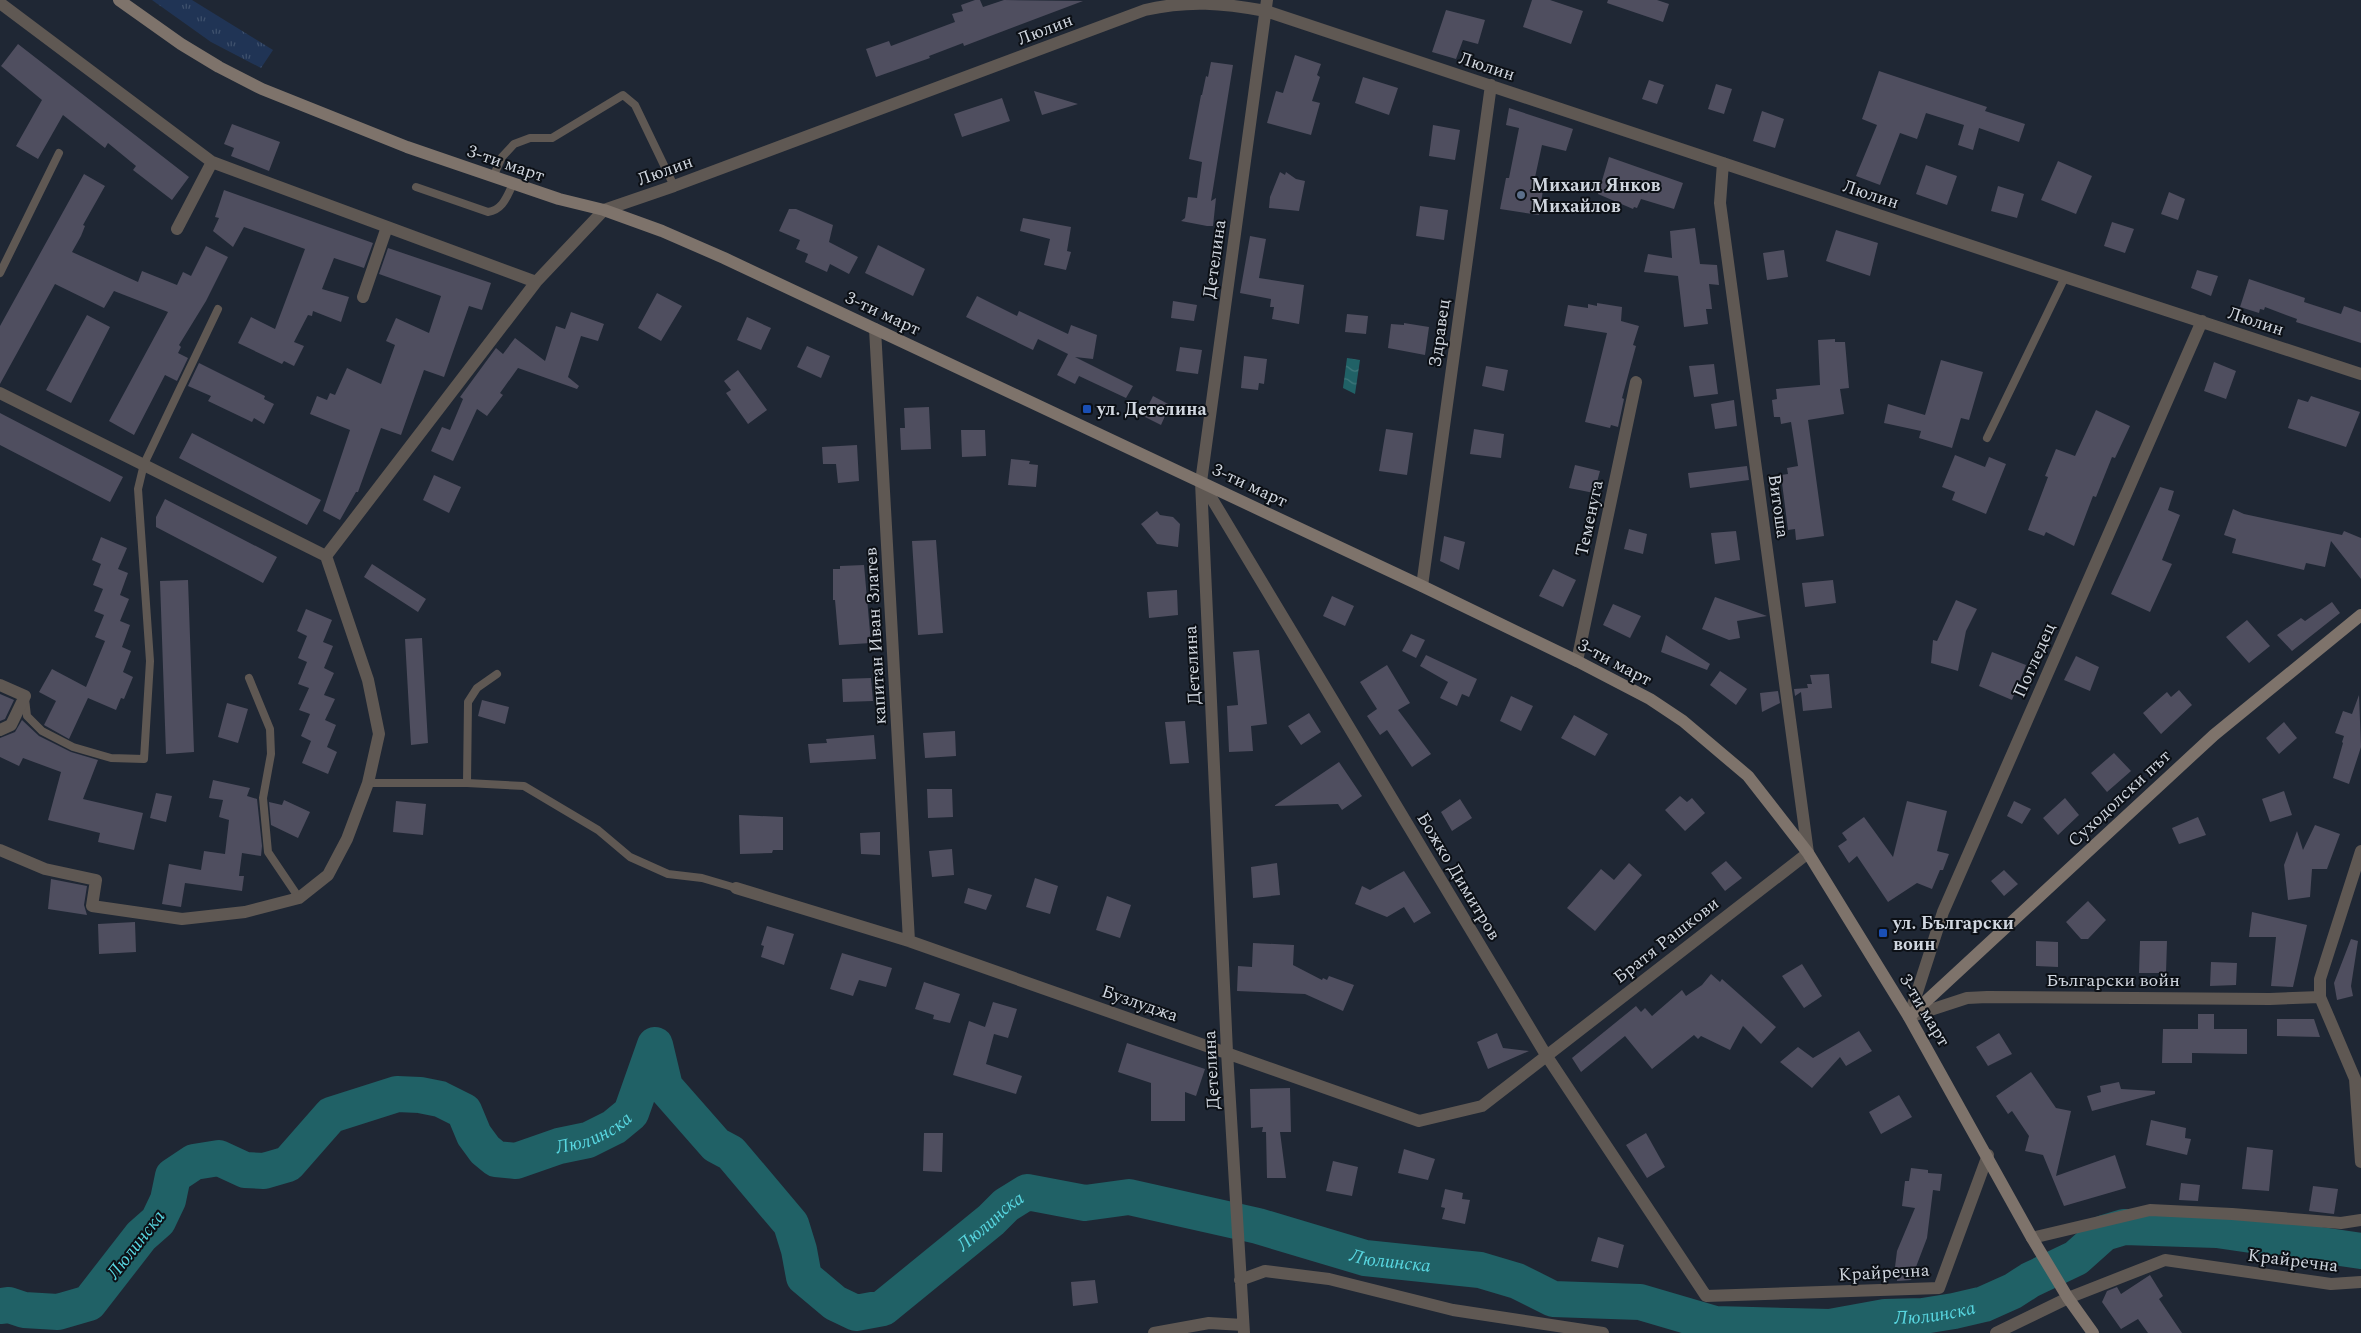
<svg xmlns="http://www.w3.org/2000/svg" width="2361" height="1333" viewBox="0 0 2361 1333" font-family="Spectral,serif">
<defs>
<pattern id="grass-tufts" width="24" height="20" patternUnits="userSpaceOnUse" patternTransform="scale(1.25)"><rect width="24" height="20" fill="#203455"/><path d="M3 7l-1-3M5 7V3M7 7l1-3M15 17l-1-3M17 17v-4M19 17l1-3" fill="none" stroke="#3f516d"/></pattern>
<pattern id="water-waves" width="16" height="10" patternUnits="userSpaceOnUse" patternTransform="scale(1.25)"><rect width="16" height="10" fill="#206166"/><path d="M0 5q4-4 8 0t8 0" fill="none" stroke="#3f777b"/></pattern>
</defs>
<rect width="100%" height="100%" fill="#1f2734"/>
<path fill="url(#grass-tufts)" d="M152 0H192L273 50 261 68 211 42Z"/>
<path fill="url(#water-waves)" d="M1347 358 1360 360 1355 394 1343 388Z"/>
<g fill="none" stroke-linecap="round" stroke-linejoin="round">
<path stroke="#206166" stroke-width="36" id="s1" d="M0 1306 9 1305 24 1310 58 1312 89 1303 141 1236 158 1221 168 1200 173 1176 194 1162 219 1158 245 1170 264 1171 288 1164 331 1115 397 1094 420 1095 440 1099 464 1111 474 1135 485 1150 496 1159 516 1161 559 1146 588 1140 614 1127 631 1113 655 1045 665 1087 716 1145 731 1153 791 1224 799 1250 804 1277 835 1303 856 1313 883 1308 991 1220 1006 1205 1027 1192 1085 1203 1129 1197 1258 1226 1365 1258 1480 1270 1517 1281 1553 1299 1640 1302 1715 1324 1830 1327 1885 1317 1923 1316 1954 1311 1984 1304 2013 1291 2030 1280 2076 1258 2104 1233 2124 1227 2217 1230 2361 1251"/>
</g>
<path fill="#4f4e5f" d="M975 0H980L983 7 1004 0 1083 1 964 46 963 43 929 56 930 58 876 77 866 49 889 41 891 46 955 22 952 14 963 11 961 5Z
M1532 0H1550L1583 11 1571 44 1523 27Z
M1608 0H1657L1669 4 1663 22 1607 3Z
M1446 10 1485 20 1478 44 1463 40 1456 59 1432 52Z
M18 44 189 177 172 200 133 170 136 166 108 143 105 148 63 115 38 159 16 146 42 100 1 66Z
M1295 55 1321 64 1317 75 1320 77 1312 101 1320 103 1311 135 1267 123 1276 91 1283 93Z
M1211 62 1233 65 1211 201 1216 198 1213 226H1207L1181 221 1185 218 1188 197 1197 198 1202 162 1189 159 1201 95H1202L1206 76 1208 77Z
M1879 71 1987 107 1985 111 2025 124 2019 142 1979 128 1973 150 1958 145 1964 125 1926 113 1917 139 1900 133 1880 185 1856 176 1877 125 1862 119Z
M1363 77 1398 88 1389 115 1355 103Z
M1649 80 1664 85 1657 104 1642 99Z
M1716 84 1732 89 1724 114 1708 109Z
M1034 91 1078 104 1042 115Z
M1002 98 1010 121 962 137 954 114Z
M1509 108 1573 129 1566 151 1542 145 1534 182 1544 184 1539 215 1500 209 1506 178H1509L1519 128 1506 125Z
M1762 111 1784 119 1775 148 1753 141Z
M232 124 280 142 269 171 231 156 234 148 224 144Z
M1433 125 1460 130 1455 160 1429 156Z
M1609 157 1683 183 1674 209 1641 199 1637 208 1634 207 1633 209 1598 194Z
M2058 161 2092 176 2076 214 2041 200Z
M1926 165 1957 176 1947 205 1916 194Z
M1280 172 1285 175 1286 172 1296 179 1305 181 1299 211 1269 208 1270 197Z
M84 174 105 186 83 225 85 226 81 236 72 252 138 282 142 271 177 285 183 272 191 276 206 246 228 257 206 301 179 345 181 347 178 353 188 358 177 381 165 375 134 435 109 421 168 312 114 291 104 308 55 284 0 384V326Z
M1998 186 2024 194 2017 218 1991 211Z
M224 190 373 243 364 268 334 258 322 289 349 297 341 322 313 311 312 316 308 315 294 342 304 346 294 366 284 361 282 364 238 343 251 317 275 329 305 249 244 227 233 247 213 231 219 218 215 217Z
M2169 192 2185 199 2178 220 2161 214Z
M1420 206 1448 210 1444 240 1416 236Z
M789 209H796L833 225 829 242 858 257 849 274 830 264 827 272 805 262 808 254 796 249 800 240 779 231Z
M1023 218 1071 227 1067 251 1071 252 1066 270 1044 265 1050 239 1020 231Z
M2112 222 2134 229 2125 253 2104 246Z
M1695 228 1700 264 1717 265 1719 285 1709 284 1712 309H1706L1708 324 1684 327 1678 276 1644 272 1648 254 1672 258 1670 231Z
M1836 230 1878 243 1870 276 1826 261Z
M1250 236 1266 239 1259 278 1304 285 1299 324 1272 319 1274 307H1270L1271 299 1240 293Z
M878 245 925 269 913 296 865 273Z
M388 248 491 283 482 310 469 306 444 377 424 370 401 435 381 428 358 492H356L340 520 323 511 350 430 310 414 317 396 327 400 330 393 335 395 347 368 381 384 395 345 386 341 396 318 429 333 441 296 379 274Z
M1784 250 1788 277 1767 280 1763 253Z
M2197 270 2218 276 2211 296 2191 288Z
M2249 279 2305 298 2304 302 2341 314 2344 306 2361 312V343L2296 322 2297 319 2265 307 2264 310 2260 309 2259 313 2240 307Z
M657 293 682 306 661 341 638 328Z
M977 296 1017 316 1019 311 1068 334 1071 325 1097 335 1093 359 1075 357 1133 386 1126 398 1079 376 1075 384 1057 375 1068 354 1038 339 1033 350 966 317Z
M1173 301 1197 305 1194 321 1171 318Z
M1597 303 1622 307 1621 321 1639 326 1633 345 1636 346 1622 398 1624 399 1618 427 1611 425 1610 428 1585 422 1607 333 1564 326 1568 305 1588 308V304L1597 306Z
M571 312 604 324 598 341 581 336 568 377 579 386 577 389 518 368 500 393 503 395 487 416 477 409 453 461 431 451 442 427 450 430 463 399 460 397 496 348 503 354 515 338 545 361 556 326 565 329Z
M1347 314 1368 316 1366 334 1345 332Z
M87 315 110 327 71 403 46 390Z
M747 317 771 328 761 350 737 340Z
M1404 323 1429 327 1425 355 1388 348 1391 324 1404 325Z
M1835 339V342H1845L1849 388 1840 389 1844 414 1808 420 1824 536 1796 540 1795 529 1788 530 1781 475 1788 474 1787 468 1798 466 1791 422 1781 424 1780 417H1774L1772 400 1777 399 1776 389 1820 385 1818 340Z
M807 346 830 356 821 378 797 367Z
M1180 347 1202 350 1198 374 1176 371Z
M1244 356 1267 359 1264 384 1259 383 1258 390 1241 388Z
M1941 360 1983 372 1969 420 1961 418 1952 448 1919 438 1921 431 1884 423 1888 404 1925 415Z
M2214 362 2236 371 2226 399 2204 391Z
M199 363 265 396 264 399 274 404 264 424 254 418 252 422 208 401 211 396 188 386Z
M1714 364 1718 394 1694 397 1689 366Z
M1486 366 1508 370 1504 391 1482 386Z
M738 370 767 410 748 424 726 393 731 390 724 381Z
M1153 396 1170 405 1161 425 1143 416Z
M2311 396 2360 412 2346 447 2288 428 2298 399 2308 402Z
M1734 400 1737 426 1715 429 1711 404Z
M929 407 931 449 901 450 900 428H905L904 408Z
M2096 410 2130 426 2115 458 2112 457 2096 497 2093 496 2074 546 2046 532 2044 536 2028 530 2048 477 2045 476 2056 449 2075 456Z
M0 413 123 477 110 502 0 445Z
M1386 429 1413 433 1407 475 1379 471Z
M1474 429 1504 434 1501 458 1470 454Z
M961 430H985L986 456 962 457Z
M192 433 321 500 307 525 179 458Z
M857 445 859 481 838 483 836 464H823L822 447Z
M1955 455 1985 467 1989 457 2006 464 1986 514 1952 500 1955 492 1942 487Z
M1011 459 1030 461 1029 464 1038 465 1036 487 1008 485Z
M1575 465 1600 471 1594 493 1569 488Z
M1747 466 1749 480 1690 488 1688 473Z
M434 475 461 487 449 513 423 500Z
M2160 487 2174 491 2168 510 2180 515 2162 560 2172 564 2150 612 2111 594Z
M165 499 277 557 263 583 156 527V517Z
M2233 509 2244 514 2342 535 2344 531 2361 538V579L2331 541 2325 567 2306 563 2304 570 2232 553 2236 539 2224 535Z
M1157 511 1160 515 1173 517 1180 524 1178 547 1157 544 1141 524Z
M1629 529 1647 534 1643 554 1624 549Z
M1736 531 1740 560 1715 564 1711 533Z
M1444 536 1465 542 1459 570 1440 561Z
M101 537 127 548 118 569 128 573 120 595 129 599 120 621 130 625 122 647 131 651 123 672 133 677 124 699 121 698 116 710 88 698 69 739 44 725 56 701 39 692 52 669 86 687 105 641 95 637 104 615 94 611 103 589 93 585 101 564 92 560Z
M936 540 943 633 918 635 912 541Z
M372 564 426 599 418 612 364 577Z
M864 565 871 643 839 645 835 600H833V569H840V566Z
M1553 569 1576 580 1563 607 1539 596Z
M188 580 194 752 166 754 160 581Z
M1833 580 1836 603 1805 607 1802 583Z
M1177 590 1178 615 1149 618 1147 592Z
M1332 596 1354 606 1345 626 1323 616Z
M1715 597 1767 616 1737 621 1740 638 1729 640 1702 629Z
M1956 600 1977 609 1966 631 1958 671 1931 663 1933 640 1937 641Z
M2332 602 2340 613 2292 651 2277 635 2301 618 2305 621Z
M1613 604 1641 616 1630 638 1603 625Z
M306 609 332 620 323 642 333 646 324 668 334 673 324 695 335 699 325 720 336 725 327 747 337 752 328 774 302 763 311 741 301 736 310 714 299 710 309 688 298 684 307 662 298 658 307 636 297 631Z
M2247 620 2270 646 2249 663 2226 637Z
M1411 634 1425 640 1416 658 1402 651Z
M1666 635 1710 664 1707 670 1661 652Z
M422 638 428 743 411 745 405 639Z
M1259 650 1267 724 1251 726 1253 751 1229 752 1227 706 1238 705 1233 652Z
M1992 652 2026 665 2012 700 1979 686Z
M1426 655 1477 679 1469 697 1462 694 1457 706 1440 698 1448 682 1420 666Z
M2076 656 2099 667 2090 691 2064 680Z
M1387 665 1410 703 1398 710 1431 754 1412 767 1387 730 1380 735 1367 716 1377 709 1360 682Z
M1720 671 1747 689 1736 705 1710 685Z
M1829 674 1832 708 1803 711 1801 692 1795 696 1794 689 1808 688 1807 684H1812L1810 675Z
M871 678 873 701 843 702 842 679Z
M2179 690 2192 705 2161 734 2143 713 2167 692 2171 697Z
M1778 691 1780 703 1762 712 1760 693Z
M0 694 14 700 5 719 0 721Z
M2359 695 2361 747 2349 784 2333 778 2343 743 2342 742 2344 736 2335 733 2343 711 2352 714Z
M1511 696 1533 706 1521 731 1500 721Z
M482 700 509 707 505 724 478 716Z
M227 703 248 709 238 743 218 737Z
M1309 713 1321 732 1301 745 1288 726Z
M1574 715 1608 734 1595 756 1561 738Z
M22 720 39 736 71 752 98 760 83 799 143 813 134 850 98 842 100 833 48 820 61 772 23 758 19 766 0 757V738L15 732Z
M1185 721 1189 763 1170 764 1165 722Z
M2284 722 2297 738 2279 754 2266 738Z
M955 731 956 756 925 758 923 733Z
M874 735 876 759 810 763 808 744 827 743 826 739Z
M2114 753 2131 771 2107 792 2091 773Z
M1339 762 1362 796 1342 810 1338 804 1274 806Z
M213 780 250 788 247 796 257 799 262 846 261 856 242 853 239 876H244L242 891 185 883 181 907 162 904 169 864 201 870 204 851 225 854 229 820 219 817 223 800 209 798Z
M927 789H952L953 817 928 818Z
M2284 791 2292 815 2270 822 2262 799Z
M156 793 172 796 166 822 150 818Z
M1680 796 1687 802 1692 798 1705 813 1685 831 1665 810Z
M2065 798 2079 815 2058 835 2043 818Z
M1460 799 1472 818 1452 831 1441 812Z
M284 800 310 812 298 838 271 825 269 802 282 805Z
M396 801 426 804 423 835 393 832Z
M1907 801 1947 811 1937 851 1949 854 1943 870H1940L1932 889 1917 883 1888 902 1857 856 1849 863 1838 846 1847 840 1842 833 1864 817 1893 857Z
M2014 801 2031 809 2022 824 2007 816Z
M739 815 783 817V850H773L772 853 740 854Z
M2198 817 2206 835 2179 844 2172 828Z
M2315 825 2340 834 2327 869H2312L2310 897 2288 900 2284 865 2297 831 2303 850Z
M880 832V855L861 854 860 833Z
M952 849 954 875 932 877 929 851Z
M1726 861 1742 878 1725 891 1711 873Z
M1277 863 1280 895 1253 898 1251 867Z
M1629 863 1642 875 1595 931 1567 908 1601 869 1614 880Z
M2004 870 2018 884 2004 896 1991 881Z
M1404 871 1431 913 1414 923 1404 907 1387 917 1355 904 1362 886 1370 890Z
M1035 878 1058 886 1050 914 1026 907Z
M51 879 87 886 84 905 87 915 48 909Z
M968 888 992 895 986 910 964 903Z
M1107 896 1131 905 1120 938 1096 930Z
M2088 901 2106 920 2088 939H2081L2066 922Z
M2252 912 2307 925 2293 987 2271 986 2276 937H2249Z
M135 922 136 952 99 954 98 924Z
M767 926 794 934 784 965 761 957 764 946 761 945Z
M2351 939 2358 941 2351 986 2353 996 2337 1000 2334 983Z
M2036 941 2058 942V967L2036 966Z
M2140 941H2167L2166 973H2139Z
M1253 943 1294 945 1293 965 1322 980 1323 978 1327 980 1329 976 1354 985 1343 1011 1305 994 1237 991 1238 966 1252 967Z
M842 953 892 968 886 987 859 980 853 996 830 989Z
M2211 962 2237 963 2236 985 2210 986Z
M1802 964 1822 996 1804 1008 1782 976Z
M1711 974 1720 982 1722 979 1776 1027 1761 1044 1743 1026 1730 1050 1701 1036 1698 1039 1694 1035 1652 1069 1625 1036 1581 1072 1572 1058 1636 1006 1641 1012 1645 1008 1652 1016 1682 990 1686 996 1702 985Z
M924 982 960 994 950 1023 933 1019 934 1015 915 1009Z
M993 1002 1017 1009 1008 1038 994 1034 986 1064 1022 1076 1016 1094 953 1075 969 1021 985 1027Z
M2198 1014H2214V1029H2247V1054L2192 1053V1063H2162L2163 1029H2198Z
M2277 1019H2314L2320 1037 2277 1036Z
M1859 1031 1872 1051 1846 1066 1840 1057 1812 1088 1780 1062 1798 1047 1813 1058Z
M1497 1033 1503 1048 1529 1051 1488 1069 1477 1042Z
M1999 1033 2012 1054 1988 1066 1976 1047Z
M1127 1043 1205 1069 1196 1096 1185 1092V1121H1151V1083L1118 1072Z
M2031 1072 2056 1108 2071 1111 2056 1176 2115 1155 2126 1188 2064 1206 2043 1155 2025 1151 2029 1136 2012 1111 2008 1114 1996 1096Z
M2119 1082 2121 1089 2155 1091V1094L2092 1111 2087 1096 2101 1092 2100 1086Z
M1290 1088 1291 1132H1280L1286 1178H1267L1266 1132H1262L1263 1127 1251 1128 1250 1089Z
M1899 1095 1912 1117 1881 1134 1869 1112Z
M2151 1120 2186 1128 2185 1138 2191 1139 2187 1155 2146 1145Z
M924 1133H943L942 1172 923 1171Z
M1646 1133 1665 1167 1647 1178 1626 1145Z
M2247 1147 2273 1150 2269 1191 2242 1189Z
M1404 1149 1435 1159 1428 1180 1398 1173Z
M1333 1161 1358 1167 1352 1196 1326 1191Z
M1911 1168 1928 1170V1173L1942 1174 1940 1191 1933 1190 1927 1238 1911 1280 1897 1281 1898 1268 1895 1267 1897 1251 1915 1208 1902 1206 1905 1181H1909Z
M2181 1183 2200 1185 2198 1201 2179 1200Z
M2313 1186 2338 1189 2334 1214 2309 1211Z
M1445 1189 1463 1193 1462 1199 1470 1200 1465 1224 1442 1219 1445 1208 1441 1207Z
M1598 1237 1624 1245 1618 1268 1591 1261Z
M2150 1275 2163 1296 2159 1299 2182 1333H2148L2138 1319 2121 1329 2102 1302 2107 1291 2117 1287 2121 1294Z
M1095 1280 1098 1303 1073 1306 1071 1282Z"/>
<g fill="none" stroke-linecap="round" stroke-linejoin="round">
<path stroke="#5f5853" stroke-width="8" d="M493 177 502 157 514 144 530 138H552L623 95 635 105 674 186
M416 187 488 212C503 210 507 196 513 184
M0 273 59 153
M1987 438 2065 277
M249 678 270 729 271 754 263 798 268 852 299 898
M25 699 27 716 42 731 73 747 111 758 144 759 150 661 138 489 144 464 218 309
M368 783H467L524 786 598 830 630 857 668 874 702 878 736 888
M467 783 468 702 477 688 497 674"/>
<path stroke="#5f5853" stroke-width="12" d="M0 3 212 162 536 282
M177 229 212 162
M363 297 387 227
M875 329 909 941
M0 393 326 556 368 680 379 734 368 783 347 839 328 875 299 898 245 912 182 919 92 906 96 880 45 869 0 850
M1203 484 1546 1055 1706 1296 1939 1288 1988 1155
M326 556 536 282 604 210 674 186 1145 10C1189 0 1222 3 1266 11L2065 277 2361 374
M1422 586 1491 85
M1577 661 1636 382
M0 685 25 696 11 725 0 730
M2361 851 2320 979V997L2355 1079 2361 1162
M736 888 909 941 1419 1121 1482 1106 1808 853 1720 203 1723 163
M1909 1017 1943 912 2202 321
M1909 1017 1967 998 1987 997 2270 999 2320 997
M2032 1238 2150 1210 2232 1214 2341 1223 2361 1220
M1240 1280 1265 1271 1329 1279 1453 1310 1603 1333
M1154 1333 1209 1323 1243 1325
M1244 1333 1227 1052 1201 482 1267 0
M1996 1333 2068 1298 2165 1260 2331 1284 2361 1282"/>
<path stroke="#7e736b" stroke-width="12" d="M119 0 181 44 219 67 262 89 407 147 559 199 604 210 662 231 724 258 1422 586 1577 661 1650 699 1683 721 1748 776 1808 853 1909 1017 2032 1238 2068 1298 2093 1333
M1909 1017 2214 735 2361 615"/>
</g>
<circle fill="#5c6f8a" stroke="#0c1016" stroke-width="2" cx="1521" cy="195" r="5"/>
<g fill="#1a4fb4" stroke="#0c1016" stroke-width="2">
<rect x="1082" y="404" width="10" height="10" rx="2.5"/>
<rect x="1878" y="928" width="10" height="10" rx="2.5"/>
</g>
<g text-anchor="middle" stroke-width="4" stroke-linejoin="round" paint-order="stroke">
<g font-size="18" fill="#d0d6df" stroke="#0c1016">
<text transform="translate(1045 29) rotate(-21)" y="6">Люлин</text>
<text transform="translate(1487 66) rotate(18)" y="6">Люлин</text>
<text transform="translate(506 163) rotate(19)" y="6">3-ти март</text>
<text transform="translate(665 170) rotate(-20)" y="6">Люлин</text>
<text transform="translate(1871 194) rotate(18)" y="6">Люлин</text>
<text transform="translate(1214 259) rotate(-82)" y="6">Детелина</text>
<text transform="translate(883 313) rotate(25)" y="6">3-ти март</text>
<text transform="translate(2256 321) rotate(18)" y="6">Люлин</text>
<text transform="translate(1439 333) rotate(-82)" y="6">Здравец</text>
<text transform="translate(1250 485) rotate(25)" y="6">3-ти март</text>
<text transform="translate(1779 506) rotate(82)" y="6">Витоша</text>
<text transform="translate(1589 518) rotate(-78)" y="6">Теменуга</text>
<text transform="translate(875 636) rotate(-93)" y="6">капитан Иван Златев</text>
<text transform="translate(2034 660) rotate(-66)" y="6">Погледец</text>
<text transform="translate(1615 662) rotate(28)" y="6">3-ти март</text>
<text transform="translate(1192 665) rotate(-93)" y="6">Детелина</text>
<text transform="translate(2119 798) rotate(-43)" y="6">Суходолски път</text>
<text transform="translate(1459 876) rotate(59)" y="6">Божко Димитров</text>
<text transform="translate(1666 940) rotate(-38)" y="6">Братя Рашкови</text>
<text x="2113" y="986">Български войн</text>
<text transform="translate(1140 1003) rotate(19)" y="6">Бузлуджа</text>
<text transform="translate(1925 1010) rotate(59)" y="6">3-ти март</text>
<text transform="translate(1211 1070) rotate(-93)" y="6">Детелина</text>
<text transform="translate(2293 1260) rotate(7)" y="6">Крайречна</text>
<text transform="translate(1884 1272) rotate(-3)" y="6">Крайречна</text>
</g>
<g font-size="18" font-weight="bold" fill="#d0d6df" stroke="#0c1016" text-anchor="start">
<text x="1531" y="191">Михаил Янков<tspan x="1531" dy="21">Михайлов</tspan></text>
<text x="1097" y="415">ул. Детелина</text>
<text x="1893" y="929">ул. Български<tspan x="1893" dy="21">воин</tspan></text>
</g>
<g font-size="19" font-style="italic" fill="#58d6e0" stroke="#0c1016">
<text dy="7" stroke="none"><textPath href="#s1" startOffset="736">Люлинска</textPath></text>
<text dy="7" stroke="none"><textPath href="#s1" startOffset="1366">Люлинска</textPath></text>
<text transform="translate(135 1244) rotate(-52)" y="7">Люлинска</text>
<text dy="7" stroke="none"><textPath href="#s1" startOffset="1786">Люлинска</textPath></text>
<text dy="7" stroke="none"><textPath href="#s1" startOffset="2341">Люлинска</textPath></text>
</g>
</g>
</svg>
